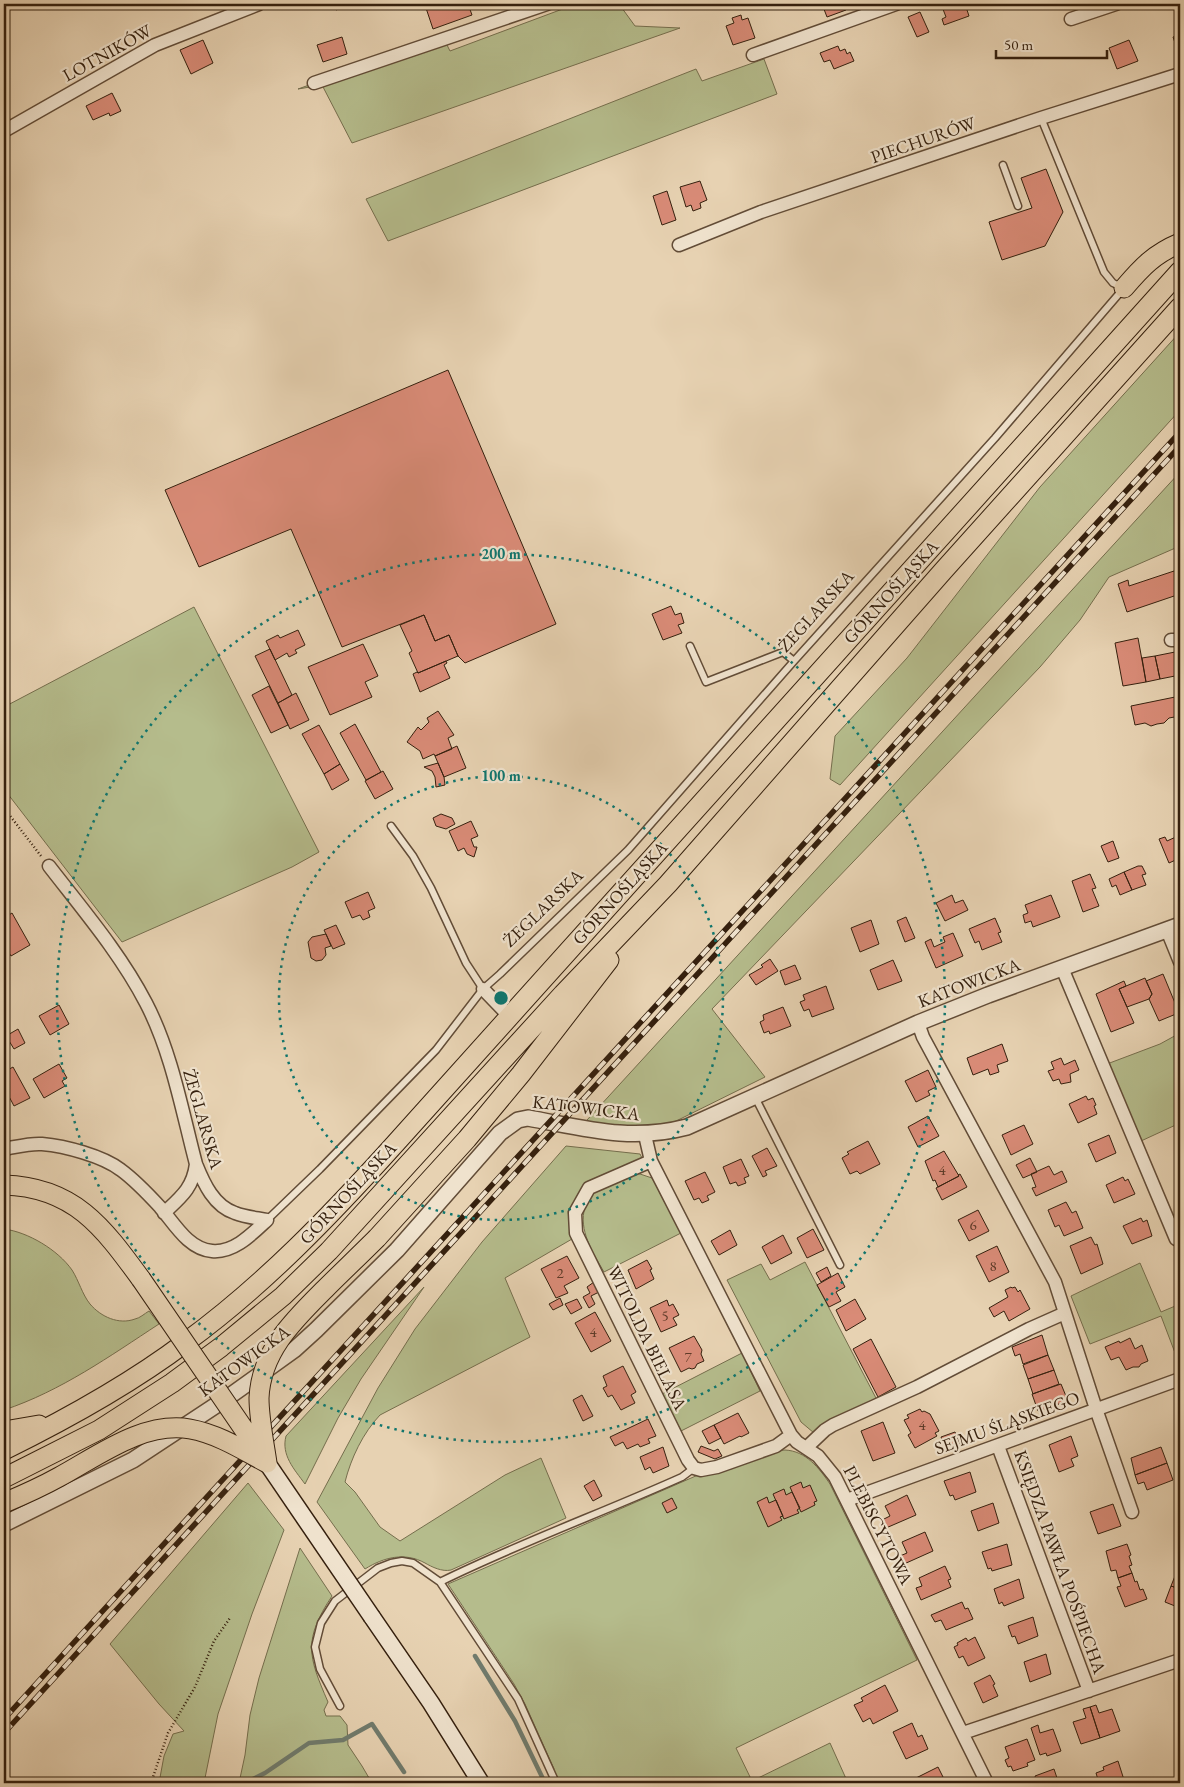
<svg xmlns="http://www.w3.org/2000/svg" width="1184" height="1787" viewBox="0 0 1184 1787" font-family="'EB Garamond',serif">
<rect width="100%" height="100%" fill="#e7d2b2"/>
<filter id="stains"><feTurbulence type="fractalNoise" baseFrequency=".004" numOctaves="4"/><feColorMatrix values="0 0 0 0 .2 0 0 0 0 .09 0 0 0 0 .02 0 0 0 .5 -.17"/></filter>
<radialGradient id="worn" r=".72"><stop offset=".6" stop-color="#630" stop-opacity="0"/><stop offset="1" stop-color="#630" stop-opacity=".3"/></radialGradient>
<path fill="#b5bc8c" stroke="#756e4d" d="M576 4H619L635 26 680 28 352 143 322 85 298 89 443 37 450 51Z
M764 59 777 94 388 241 366 199 696 69 702 81Z
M1180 332V410L840 785 830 779 835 736 907 658 1040 487Z
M1180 472V546L1109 577 1080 620 1040 667 712 1009 765 1077 666 1126 598 1128 587 1120Z
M194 607 319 852 292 867 122 942 4 789V707Z
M1180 1033V1123L1141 1141 1107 1064 1160 1044Z
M566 1146 640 1154 643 1160 584 1186 568 1211 572 1239 505 1278 530 1337 380 1415C363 1433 351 1458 345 1482L355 1492 380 1527 400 1541 505 1475 541 1458 566 1518 451 1570C442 1572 432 1567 425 1563 405 1552 384 1557 365 1569L317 1502 378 1388 415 1329 482 1242Z
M637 1173 652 1178 681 1233 604 1272C593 1253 578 1230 585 1207 587 1202 590 1197 592 1192Z
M4 1229C28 1232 58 1250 72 1270 79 1281 82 1294 90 1304 101 1317 119 1325 135 1319 140 1318 144 1314 149 1311L159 1324C110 1356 61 1391 4 1410Z
M805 1262 877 1400 814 1433 801 1422 727 1280 761 1264 770 1280Z
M1140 1263 1161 1312 1180 1304V1366L1161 1316 1090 1344 1071 1296Z
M424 1287 361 1379 338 1418 305 1484C294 1469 281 1455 286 1436Z
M742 1353 760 1391 681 1431 662 1394Z
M785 1450C806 1451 819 1468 830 1484L917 1660 736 1748 752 1781 830 1743 848 1783H560L553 1771 554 1769 525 1704 514 1684 448 1584 698 1475 731 1469 775 1451Z
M248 1483 284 1530 252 1614 218 1714 204 1783H159L164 1756 173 1734 184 1731 159 1704 110 1644Z
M300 1548 332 1596C303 1640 308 1656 328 1702L324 1710 326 1716H340L347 1725 348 1745 362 1766 372 1783H239L245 1755 250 1715 259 1678Z"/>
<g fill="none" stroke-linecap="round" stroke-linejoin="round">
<path stroke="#707b6d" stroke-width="4.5" d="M475 1656 515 1721 545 1783
M245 1783 265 1773 309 1743 343 1740 372 1724 404 1772"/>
</g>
<path fill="#d98b77" stroke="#35200e" d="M333 4H352L336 10Z
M438 4H468L472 15 433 29 426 8Z
M822 4H844L846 10 827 17Z
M941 4H965L969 16 944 25 942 19 946 17Z
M920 12 929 32 917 37 908 17Z
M741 15 742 20 748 18 755 38 733 45 726 26 734 23 732 18Z
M1180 29V44L1176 46 1173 37 1178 35 1176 31Z
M342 37 347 54 323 62 317 45Z
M203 40 213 63 191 74 180 50Z
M1129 40 1138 61 1117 69 1109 48Z
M838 46 840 51 845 49 847 54 850 52 854 61 834 69 830 60 824 62 820 53Z
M112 93 121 111 110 116 109 113 93 120 86 106Z
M1046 169 1063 212 1045 246 1002 260 989 222 1032 208 1021 178Z
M700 181 707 200 700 203 701 208 693 211 691 205 686 207 680 187Z
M667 191 676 220 662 225 653 196Z
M448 370 556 624 465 663 458 656 449 635 435 641 424 615 342 647 291 529 199 567 165 490Z
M1174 571 1180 589V594L1127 612 1118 584 1128 580 1129 586Z
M671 606 675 615 681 613 684 623 678 625 682 633 663 640 652 614Z
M424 615 435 641 449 635 458 656 418 673 409 653 412 651 400 625Z
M298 630 305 645 295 650 297 653 289 657 287 653 275 660 266 641 278 635 280 638Z
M1138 638 1146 682 1123 686 1115 643Z
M363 644 378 676 365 682 372 697 330 715 308 667Z
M270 649 292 695 278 703 255 656Z
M1180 651V675L1160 679 1155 656Z
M1155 656 1160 679 1146 682 1142 658Z
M446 661 447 663 444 665 450 678 420 692 413 674 417 672 418 673Z
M269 686 288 725 271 733 252 695Z
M296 693 309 720 290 729 278 703Z
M1180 696V716L1169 718 1164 723 1157 724 1151 726 1145 723 1135 725 1131 706Z
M438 711 454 735 448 738 452 749 435 756 434 754 423 759 420 751 407 742 418 727 421 730 429 722 427 718Z
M355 724 381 772 366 780 340 733Z
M319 725 340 764 324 774 302 734Z
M457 746 466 768 444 777 435 756Z
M438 763 444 777 445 785 436 787 435 777 432 771 424 767Z
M340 764 349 780 332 790 324 774Z
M383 771 393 789 375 799 365 781Z
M441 814 452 818 455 824 446 829 436 826 433 818Z
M471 821 478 836 471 839 474 847H477L474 857 467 854 464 848 458 851 449 831Z
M1178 836 1180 842V858L1169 863 1159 839 1165 837 1167 841Z
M1113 841 1119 858 1108 862 1101 846Z
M1138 866H1142L1146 874 1142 875 1146 885 1132 890 1124 872Z
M1124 872 1132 890 1120 895 1116 885 1112 887 1109 879Z
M1090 874 1096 888 1092 889 1099 906 1083 912 1072 881Z
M368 892 375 908 368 911 370 917 363 920 360 915 352 918 345 902Z
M952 895 955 903 963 900 968 910 945 921 936 903Z
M1051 895 1060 917 1033 927 1031 921 1025 923 1023 915 1028 913 1025 905Z
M12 913 30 945 11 956 4 944V918Z
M906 917 915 938 905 942 897 921Z
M995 918 1001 932 998 933 1002 942 982 950 979 941 975 943 969 929Z
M871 920 879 944 860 952 851 928Z
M336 925 345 944 333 949 324 930Z
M953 933 963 956 936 968 925 942 931 939 934 947 945 942 943 937Z
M326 934 331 946 325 948 326 955 322 960 316 961 311 958 308 942 312 937Z
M770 959 778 971 756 985 749 975 763 967 761 965Z
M893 960 902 981 878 990 870 970Z
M795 965 801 979 785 985 780 971Z
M1163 974 1175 1003 1180 1001V1021L1176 1014 1159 1021 1149 999 1152 994 1146 981Z
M1145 978 1152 994 1149 999 1127 1007 1119 989Z
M1124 981 1126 986 1119 989 1134 1023 1111 1032 1096 994Z
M826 986 834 1009 812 1017 809 1009 804 1011 800 1002 805 1000 803 995Z
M59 1005 69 1024 50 1035 39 1016Z
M783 1007 791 1026 770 1034 769 1031 764 1033 760 1022 764 1020 763 1015Z
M18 1029 25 1043 14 1049 6 1036Z
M1002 1044 1008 1061 997 1065 999 1072 990 1075 988 1069 973 1075 967 1058Z
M1061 1058 1064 1065 1075 1060 1079 1070 1070 1074 1071 1082 1061 1084 1059 1079 1053 1081 1048 1071 1054 1069 1051 1062Z
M59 1064 67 1078 62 1081 65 1086 44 1098 33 1079Z
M13 1067 30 1098 14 1106 4 1087V1072Z
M928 1070 936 1087 928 1091 930 1095 916 1102 905 1081Z
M1086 1096 1088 1100 1093 1098 1096 1105 1094 1106 1097 1114 1078 1123 1069 1104Z
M928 1116 939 1136 918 1147 908 1127Z
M1024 1125 1033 1144 1011 1155 1002 1135Z
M1109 1135 1116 1153 1096 1162 1088 1144Z
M868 1141 880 1164 860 1174 857 1171 850 1174 842 1158 849 1154 847 1152Z
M767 1148 777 1166 765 1171 767 1175 763 1177 752 1156Z
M944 1151 959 1176 938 1187 935 1180 933 1181 925 1161Z
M1030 1158 1037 1172 1023 1178 1016 1165Z
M741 1159 749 1176 744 1178 746 1183 738 1186 736 1182 730 1184 723 1167Z
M1049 1166 1054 1175 1062 1171 1067 1182 1036 1196 1032 1188 1036 1187 1031 1174Z
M705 1172 715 1192 707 1196 709 1200 702 1203 699 1198 694 1200 685 1181Z
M960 1174 967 1187 942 1200 936 1188 959 1176 958 1175Z
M1123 1177 1125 1181 1128 1179 1135 1194 1114 1203 1106 1185Z
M1066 1202 1072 1213 1076 1211 1083 1228 1064 1236 1059 1225 1055 1227 1048 1210Z
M978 1210 989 1231 969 1241 958 1220Z
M1141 1218 1143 1222 1147 1220 1152 1236 1132 1244 1123 1226Z
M813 1229 824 1250 807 1258 797 1238Z
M730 1230 737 1245 719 1255 711 1241Z
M783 1235 792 1253 771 1264 762 1247Z
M1091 1237 1095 1245 1097 1244 1103 1264 1081 1274 1070 1246Z
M997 1246 1009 1272 989 1282 976 1256Z
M567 1256 579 1278 564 1286 568 1293 556 1298 541 1269Z
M647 1260 652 1269 650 1270 654 1279 636 1289 628 1270Z
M827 1267 831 1276 821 1282 816 1273Z
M838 1273 845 1287 836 1292 841 1301 829 1307 817 1285Z
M594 1282 599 1292 591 1296 595 1304 589 1308 583 1297 590 1293 587 1287Z
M1011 1287 1012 1288 1015 1287 1018 1292 1020 1290 1030 1309 1009 1321 1004 1311 994 1317 989 1308 1008 1297 1005 1290Z
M560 1298 563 1305 553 1310 549 1304Z
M577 1299 582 1308 571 1314 565 1304Z
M855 1299 866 1319 846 1331 836 1310Z
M667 1300 669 1306 673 1304 679 1315 673 1318 677 1325 661 1332 650 1308Z
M595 1312 611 1341 591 1352 575 1323Z
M1042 1335 1048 1355 1023 1364 1020 1354 1015 1356 1012 1347Z
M694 1336 702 1350 701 1354 704 1361 697 1364 695 1368 692 1369 689 1368 681 1372 669 1348Z
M1130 1338 1135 1349 1142 1345 1148 1361 1141 1364 1139 1367H1133L1126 1370 1119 1357 1111 1360 1105 1347 1119 1341 1120 1343Z
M871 1339 896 1387 878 1397 853 1349Z
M1048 1355 1054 1370 1028 1379 1023 1365Z
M623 1366 636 1392 631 1395 635 1403 621 1410 612 1395 608 1397 603 1388 607 1386 603 1376Z
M1054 1370 1059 1384 1033 1394 1028 1379Z
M1061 1384 1068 1401 1038 1411 1032 1394Z
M582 1395 593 1416 583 1421 573 1400Z
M920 1409 922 1412 924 1411 930 1414 939 1431 935 1433 937 1436 915 1448 908 1435 911 1433 904 1420 909 1418 907 1415Z
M738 1413 749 1433 741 1437 740 1436 724 1444 714 1425Z
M648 1419 656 1436 648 1439 650 1443 640 1447 638 1444 627 1449 623 1442 615 1446 610 1437Z
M883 1422 895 1453 873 1461 861 1431Z
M714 1425 721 1438 709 1444 702 1431Z
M955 1432 960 1445 946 1450 941 1437Z
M1071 1436 1078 1456 1071 1459 1074 1466 1059 1472 1049 1445Z
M701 1446 714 1451 718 1449 722 1456 715 1459 698 1452Z
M663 1447 669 1466 653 1473 650 1467 645 1470 640 1457Z
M1161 1447 1167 1463 1135 1475 1131 1458Z
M1167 1463 1173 1480 1147 1490 1144 1482 1138 1484 1135 1475Z
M970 1472 976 1492 955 1500 953 1495 950 1496 944 1481Z
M594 1480 602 1496 593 1501 584 1486Z
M801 1482 803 1488 810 1485 817 1501 814 1502 815 1505 801 1512 790 1487Z
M784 1489 786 1495 792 1492 800 1508 797 1510 799 1513 784 1519 773 1494Z
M907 1495 916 1515 886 1528 882 1520 890 1516 885 1506Z
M767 1497 769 1503 776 1500 783 1516 780 1517 782 1520 768 1527 757 1502Z
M672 1498 677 1508 667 1513 662 1503Z
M993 1503 999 1523 978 1531 971 1511Z
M1113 1504 1121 1526 1098 1534 1090 1512Z
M925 1532 933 1551 904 1564 900 1556 907 1553 902 1542Z
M1007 1544 1012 1565 992 1571 991 1568 988 1569 982 1552Z
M1127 1544 1131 1555 1129 1556 1132 1565 1129 1566 1132 1573 1118 1578 1116 1570 1111 1571 1106 1551Z
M945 1566 951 1579 948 1580 951 1587 921 1600 916 1588 922 1586 919 1578Z
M1177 1571 1180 1572V1589L1171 1586Z
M1132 1573 1135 1582 1137 1581 1140 1590 1143 1589 1147 1599 1125 1607 1117 1587 1121 1586 1118 1578Z
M1019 1579 1024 1598 1004 1606 1002 1602 999 1604 994 1589Z
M1171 1586 1180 1589V1608L1165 1602Z
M962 1602 965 1609 968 1608 973 1619 946 1630 941 1620 935 1622 931 1615Z
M1033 1617 1038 1636 1018 1644 1015 1636 1012 1637 1008 1626Z
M975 1637 985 1658 968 1666 963 1656 959 1658 954 1647 958 1645 957 1643 966 1638 968 1641Z
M1046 1654 1051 1674 1030 1682 1024 1662Z
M990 1675 995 1684 993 1685 998 1696 983 1703 974 1683Z
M885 1685 898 1711 873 1724 870 1718 863 1722 854 1705 863 1701 861 1698Z
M1096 1705 1099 1713 1112 1709 1120 1731 1100 1738 1090 1707Z
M1090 1707 1100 1738 1081 1744 1073 1722 1086 1718 1083 1709Z
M912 1723 918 1737 922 1735 928 1749 906 1759 893 1732Z
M1038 1725 1040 1733 1053 1729 1061 1751 1047 1756 1046 1753 1040 1755 1031 1728Z
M1027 1739 1035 1760 1027 1763 1028 1766 1013 1771 1011 1766 1008 1767 1005 1760 1009 1758 1005 1747Z
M1118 1761 1125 1783H1099L1096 1773 1104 1770 1103 1767Z
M938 1767 946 1783H906Z
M1054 1769 1058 1781 1050 1783H1037L1035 1776Z"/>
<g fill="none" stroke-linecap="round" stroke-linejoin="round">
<defs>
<path id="service" d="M1003 165 1018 206
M690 646 706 682 783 652 794 661
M391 826 413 856 431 888 466 963 483 989
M755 1097 840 1265
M267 1220 320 1169 436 1050 483 989 500 974 628 850 794 661 995 438 1124 288 1113 283 1104 272 1041 118
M440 1582C519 1543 602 1513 682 1477L694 1468
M340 1706 320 1669 315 1647 321 1623 335 1601 378 1568 391 1563 402 1561 413 1563 440 1582 518 1699 556 1783"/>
<path id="minor" d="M1071 19 1116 4
M753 55 896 4
M314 83 547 4
M4 131 155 45 259 4
M679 245 761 212 1041 118 1180 74
M1171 640H1180
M49 866C83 910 120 953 146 1003 172 1053 182 1111 196 1164 204 1184 214 1206 235 1213 245 1217 257 1218 267 1220
M1167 930 1180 962
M1062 968 1176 1239
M483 989 509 1016
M918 1023 923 1037 1055 1282 1096 1409 1132 1512
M645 1135 651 1161 791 1435 797 1442 818 1456 835 1477 987 1783
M4 1149C16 1147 30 1143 42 1144 65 1146 103 1156 121 1170 136 1181 148 1194 160 1207 174 1223 188 1249 212 1251 234 1253 252 1234 267 1220
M651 1161 589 1188 575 1213 576 1233 688 1460 694 1468 701 1470 717 1467 776 1446 791 1435
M164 1213C181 1197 193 1188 196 1164
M998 1446 1089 1691
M806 1448 825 1430 833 1425 917 1387 1029 1329 1065 1313
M847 1500 1180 1379
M963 1733 1180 1660"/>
<path id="tertiary" d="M4 1524 133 1460 227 1398 294 1350 316 1330 397 1250 500 1133 518 1120 528 1118C584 1128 630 1142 687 1127L918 1023 988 995 1180 925"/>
<path id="secondary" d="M372 1617 431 1703 481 1783"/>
<path id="primary" d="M1124 288C1142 267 1154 254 1180 243
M4 1185C74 1187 103 1227 141 1279
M377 1238 467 1139 521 1074 609 960
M4 1431 39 1425
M4 1450C67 1419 129 1385 186 1342 264 1285 330 1216 394 1145L1180 271
M4 1478 99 1430 172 1383 221 1347 283 1296 329 1251 563 994 668 884 943 571 1180 307"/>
</defs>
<use href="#service" stroke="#624c37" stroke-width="9"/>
<use href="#minor" stroke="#624c37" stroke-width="15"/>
<use href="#tertiary" stroke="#624c37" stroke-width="18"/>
<use href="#secondary" stroke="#35200e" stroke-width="19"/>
<use href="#primary" stroke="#35200e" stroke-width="21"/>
<path stroke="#35200e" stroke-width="2.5" stroke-dasharray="1 2.5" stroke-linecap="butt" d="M4 808 41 856
M151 1783 168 1733 195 1687 214 1641 230 1618"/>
<use href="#service" stroke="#efe2cd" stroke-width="6"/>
<use href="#minor" stroke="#efe2cd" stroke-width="12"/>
<use href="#tertiary" stroke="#efe2cd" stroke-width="15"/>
<use href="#secondary" stroke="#efe2cd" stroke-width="16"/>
<use href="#primary" stroke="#e7d2b2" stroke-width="19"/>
<defs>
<path id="rail" d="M4 1719 1180 432
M4 1733 1180 446"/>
</defs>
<use href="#rail" stroke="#35200e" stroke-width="5.5"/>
<use href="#rail" stroke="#efe2cd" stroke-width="4" stroke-dasharray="11" stroke-linecap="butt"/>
<defs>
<path id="secondary-bridge" d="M267 1463 372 1617"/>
<path id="primary-bridge" d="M141 1279 265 1460
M267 1463C264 1442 259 1419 259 1398 261 1351 294 1320 325 1289 342 1272 360 1255 377 1238
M4 1503C23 1495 41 1487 59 1477 98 1456 143 1421 190 1429 218 1434 243 1450 267 1463"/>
</defs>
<use href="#secondary-bridge" stroke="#35200e" stroke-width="19" stroke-linecap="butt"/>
<use href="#primary-bridge" stroke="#35200e" stroke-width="21" stroke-linecap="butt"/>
<use href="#secondary-bridge" stroke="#efe2cd" stroke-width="16"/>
<use href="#primary-bridge" stroke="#e7d2b2" stroke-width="19"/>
</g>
<g fill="none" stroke="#0f766e" stroke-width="2.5" stroke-dasharray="2.5 5">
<circle cx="501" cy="998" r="222"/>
<circle cx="501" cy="998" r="444"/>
</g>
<g text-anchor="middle" stroke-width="4.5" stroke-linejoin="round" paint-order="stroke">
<g font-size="15" fill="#5e3b28">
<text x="942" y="1175">4</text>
<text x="973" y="1230">6</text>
<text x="993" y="1271">8</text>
<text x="560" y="1278">2</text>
<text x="665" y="1321">5</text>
<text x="593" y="1337">4</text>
<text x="688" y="1362">7</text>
<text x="922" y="1430">4</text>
</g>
<g font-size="18" fill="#35200e" stroke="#efe2cd">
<text transform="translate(107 53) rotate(-29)" y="6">LOTNIKÓW</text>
<text transform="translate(923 140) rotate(-19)" y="6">PIECHURÓW</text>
<text transform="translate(891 592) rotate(-48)" y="6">GÓRNOŚLĄSKA</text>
<text transform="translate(816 611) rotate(-48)" y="6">ŻEGLARSKA</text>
<text transform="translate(620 893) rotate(-48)" y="6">GÓRNOŚLĄSKA</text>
<text transform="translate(543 908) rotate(-44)" y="6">ŻEGLARSKA</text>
<text transform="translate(969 983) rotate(-21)" y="6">KATOWICKA</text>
<text transform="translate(586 1108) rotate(7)" y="6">KATOWICKA</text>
<text transform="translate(203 1119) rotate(74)" y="6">ŻEGLARSKA</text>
<text transform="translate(348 1193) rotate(-47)" y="6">GÓRNOŚLĄSKA</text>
<text transform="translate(647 1338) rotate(64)" y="6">WITOLDA BIELASA</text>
<text transform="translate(244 1361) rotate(-36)" y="6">KATOWICKA</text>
<text transform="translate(1007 1423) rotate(-20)" y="6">SEJMU ŚLĄSKIEGO</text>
<text transform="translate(878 1525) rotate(63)" y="6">PLEBISCYTOWA</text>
<text transform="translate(1060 1562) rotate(70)" y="6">KSIĘDZA PAWŁA POŚPIECHA</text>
</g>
</g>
<circle cx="501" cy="998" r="8" fill="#0f766e" stroke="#efe2cd" stroke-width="2.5"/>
<g font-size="15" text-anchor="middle" font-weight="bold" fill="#0f766e" stroke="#efe2cd" stroke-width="4.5" stroke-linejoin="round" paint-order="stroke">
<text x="501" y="559">200 m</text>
<text x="501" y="781">100 m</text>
</g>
<rect width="1184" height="1787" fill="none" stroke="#e7d2b2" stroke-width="20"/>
<rect x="5" y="5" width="1174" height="1777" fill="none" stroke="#35200e" stroke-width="2.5"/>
<rect x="10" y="10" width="1164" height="1767" fill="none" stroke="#35200e"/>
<path d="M996 50v8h111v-8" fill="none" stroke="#35200e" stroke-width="2.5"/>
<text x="1004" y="50" font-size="15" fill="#35200e" stroke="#efe2cd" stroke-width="4" paint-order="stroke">50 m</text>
<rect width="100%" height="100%" filter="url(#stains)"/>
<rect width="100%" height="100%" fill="url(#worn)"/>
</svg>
